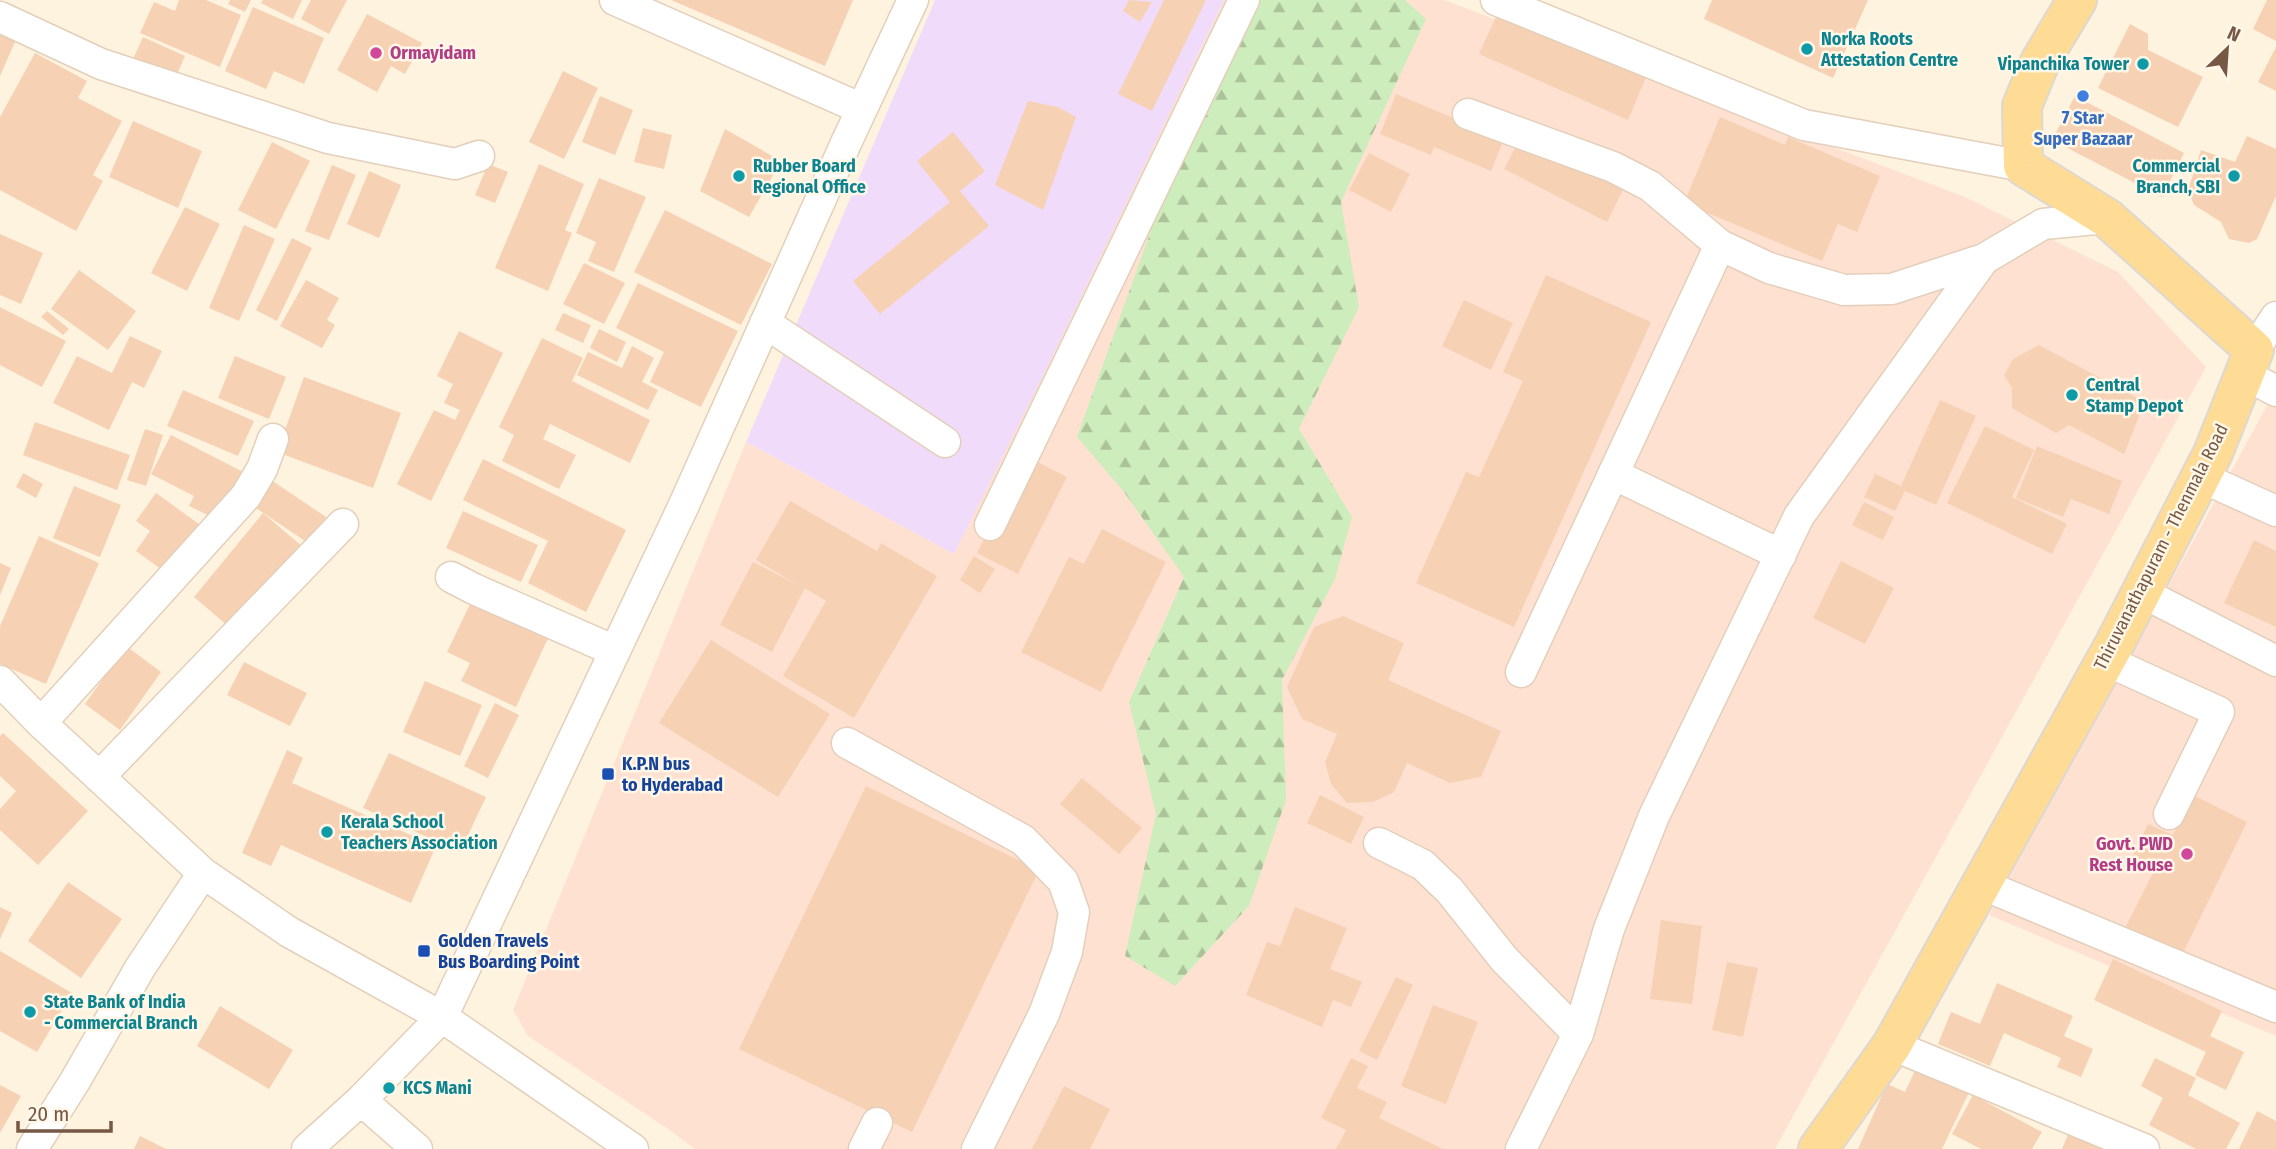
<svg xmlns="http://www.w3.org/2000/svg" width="2276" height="1149" viewBox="0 0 2276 1149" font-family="'Fira Sans Condensed',sans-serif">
<defs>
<pattern id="forest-firs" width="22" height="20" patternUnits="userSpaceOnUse" patternTransform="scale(1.75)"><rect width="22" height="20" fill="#ceedbc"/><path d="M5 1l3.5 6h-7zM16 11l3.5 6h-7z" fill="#acc39a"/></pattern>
</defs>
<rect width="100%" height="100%" fill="#fef3df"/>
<path fill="#ffe1d2" d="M1224 0H1444L1965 197 2118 272 2206 367 1775 1149H695L668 1129 528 1036 513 1010 746 442 954 554Z
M2276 389V1036L1989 915Z"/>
<path fill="#f0dcfa" d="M935 0H1224L1038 386 954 554 746 442Z"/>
<path fill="url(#forest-firs)" d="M1254 0H1405L1426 19 1341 202 1359 307 1299 429 1352 517 1335 579 1282 680 1286 800 1249 906 1175 986 1125 956 1156 814 1129 702 1184 577 1124 492 1077 437 1188 127Z"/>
<path fill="#f6d1b4" d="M179 0H206L241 15 220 67 140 33 154 2 175 11Z
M230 0H251L245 12 228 4Z
M263 0H302L293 19 261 3Z
M311 0H347L329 34 301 19Z
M671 0H853L825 66Z
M1129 0 1152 2 1140 22 1123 11Z
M1164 0H1206L1152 111 1118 94Z
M1712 0H1868L1833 78 1704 19Z
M2267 0H2276V41L2253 29Z
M253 7 324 38 304 84 274 71 266 89 225 71Z
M1499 10 1647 75 1628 120 1479 54Z
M367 14 422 43 405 74 391 66 377 92 337 70Z
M2130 24 2148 34V50L2203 77 2178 127 2098 88Z
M0 27 18 35 0 76Z
M143 37 185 56 173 84 130 66Z
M2276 47V91L2258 82Z
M35 53 87 81 78 98 122 121 93 175 103 181 76 231 0 190V117Z
M563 71 598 88 564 159 529 142Z
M1396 94 1504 139 1491 171 1434 147 1431 155 1380 134Z
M600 96 633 110 615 155 582 142Z
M2075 96 2184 153 2162 197 2052 140Z
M1028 101 1058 107 1076 117 1043 210 995 185Z
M1720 117 1785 145 1788 137 1880 176 1857 232 1838 224 1822 261 1684 203Z
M133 121 202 151 178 208 109 177Z
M643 128 672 135 664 169 634 162Z
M725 129 781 161 749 217 700 191Z
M953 132 985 171 960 191 989 226 880 314 853 281 950 202 917 161Z
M1522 135 1624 188 1607 222 1504 169Z
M2247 136 2276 149V196L2257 239 2249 243 2229 239 2221 222 2194 205 2188 190 2201 150 2235 162Z
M272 142 310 161 276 229 238 210Z
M1369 153 1410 174 1391 212 1349 190Z
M488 164 508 172 495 203 475 195Z
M539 164 584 184 565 230 572 233 548 291 495 268Z
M332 165 356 175 329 240 305 231Z
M369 171 401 185 379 238 347 224Z
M599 178 646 197 614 272 588 261 596 242 576 233Z
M185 207 220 224 187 291 151 273Z
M665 210 772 264 741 325 634 272Z
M244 225 275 239 239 321 209 308Z
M0 234 43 253 21 304 0 295Z
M292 238 312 248 277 321 256 310Z
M584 263 625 283 604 324 563 304Z
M79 270 136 311 108 350 51 309Z
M1546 275 1651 322 1514 627 1416 583 1466 472 1479 477 1523 381 1503 372Z
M306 280 339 298 327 320 335 325 322 348 280 326Z
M638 283 738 331 701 407 650 382 664 352 616 328Z
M1464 300 1513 323 1491 370 1442 346Z
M0 307 66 341 42 387 0 365Z
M47 311 69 329 63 335 41 317Z
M563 313 591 325 583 343 555 330Z
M599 329 626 342 617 362 590 348Z
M459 331 503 353 431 501 397 484 434 410 455 420 460 410 444 403 453 384 437 376Z
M130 336 162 351 144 388 132 382 109 430 53 403 77 356 112 373Z
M542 338 583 358 572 381 650 420 630 463 550 424 543 439 576 455 559 489 502 461 514 435 499 427Z
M2039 345 2145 402 2124 454 2069 425 2056 433 2012 408V388L2004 375 2013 359Z
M632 346 654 358 642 382 658 390 648 410 577 375 588 352 622 368Z
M235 356 286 377 269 419 218 398Z
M304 377 401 413 373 488 277 452Z
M183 390 254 421 238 456 167 426Z
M1940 400 1976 416 1936 505 1905 491 1895 511 1864 497 1875 474 1901 486Z
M35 422 130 455 117 490 23 455Z
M1985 426 2034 450 2012 497 2067 524 2052 554 1947 503Z
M145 429 163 435 146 486 127 480Z
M171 435 243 472 218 520 189 506 194 496 151 474Z
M2037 446 2122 481 2109 514 2071 499 2063 517 2016 498Z
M1026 456 1067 477 1018 574 977 553Z
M483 459 626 530 586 612 528 583 548 541 463 500Z
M23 473 43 484 36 498 16 487Z
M271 480 326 517 308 543 253 506Z
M74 486 121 505 100 557 53 538Z
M156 493 203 527 169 575 136 551 150 531 136 521Z
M790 501 877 551 881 543 937 576 854 718 783 676 826 601 805 588 772 652 720 625 753 562 798 585 756 560Z
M1864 502 1894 517 1883 540 1852 525Z
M463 511 538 545 521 582 446 548Z
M263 513 303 547 234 631 194 597Z
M1102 529 1166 562 1101 692 1021 652 1069 557 1084 564Z
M39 536 99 563 46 684 0 664V626Z
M2254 540 2276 551V627L2224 603Z
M974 556 995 569 980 593 960 580Z
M1841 561 1894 588 1865 644 1813 618Z
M0 563 11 568 0 595Z
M473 598 550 634 516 707 461 681 470 663 447 652Z
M1343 616 1404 643 1388 680 1501 731 1481 777 1450 783 1407 763 1394 792 1373 802 1347 803 1331 784 1325 762 1337 734 1302 719 1287 687 1314 627Z
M711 640 830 714 778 797 659 723Z
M126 646 161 672 120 730 85 704Z
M244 662 307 693 290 726 227 695Z
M425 681 482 705 460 756 403 732Z
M495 703 519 715 488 778 464 766Z
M3 733 88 811 38 865 0 830V809L16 791 0 776V736Z
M287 750 303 758 292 783 436 846 411 903 281 845 271 866 242 853Z
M389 753 486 797 460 852 363 808Z
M1082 778 1142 828 1119 854 1060 804Z
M866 786 1039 870 912 1132 739 1049Z
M1320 795 1364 817 1351 844 1307 823Z
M2193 795 2247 822 2181 957 2124 930 2154 871 2131 859 2148 824 2173 835Z
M68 882 122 919 81 978 28 941Z
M0 907 12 913 0 939Z
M1295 907 1347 928 1330 969 1362 982 1351 1007 1333 1000 1322 1027 1246 995 1267 942 1280 946Z
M1661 920 1702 926 1692 1004 1650 999Z
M0 951 72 993 37 1052 0 1031Z
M2113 959 2222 1011 2210 1036 2244 1052 2226 1090 2195 1075 2206 1052 2094 1000Z
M1727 962 1758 968 1743 1037 1712 1030Z
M1396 977 1413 985 1377 1060 1359 1051Z
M1997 983 2073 1016 2064 1036 2093 1049 2081 1077 2057 1067 2061 1058 2004 1033 1990 1066 1938 1044 1951 1012 1980 1024Z
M1433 1005 1478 1022 1446 1104 1401 1086Z
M220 1006 293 1050 269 1089 197 1046Z
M1351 1058 1368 1066 1357 1088 1387 1102 1379 1118 1443 1149H1336L1346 1130 1321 1118Z
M2155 1058 2196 1078 2188 1095 2240 1123 2226 1149H2196L2149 1125 2163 1098 2141 1086Z
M1919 1062 1972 1086 1942 1149H1858L1887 1084 1905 1092Z
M0 1085 21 1096 0 1133Z
M1064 1086 1110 1109 1090 1149H1032Z
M1973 1095 2042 1132 2032 1149H1981L1952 1134Z
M2257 1111 2276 1121V1149H2239Z
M2072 1125 2107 1149H2062Z
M140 1136 166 1149H134Z"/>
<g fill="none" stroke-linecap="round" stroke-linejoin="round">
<defs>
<path id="minor" d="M615 0 862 109
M1496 0 1804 125 2023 166
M0 17 101 64 328 138 455 164 479 156
M1468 114 1613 167 1650 186 1720 245 1769 268 1844 290 1892 289 1984 259
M765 323 945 442
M2254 350 2276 317
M2244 374 2276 391
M1613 474 1781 555
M2201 477 2276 511
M990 525 1244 0
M451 577 474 589 615 651
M2141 592 2276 661
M2105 660 2219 712 2169 814
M1521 672 1720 245
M0 681 41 723 203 873 289 932 442 1017 633 1149
M41 723 246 496 262 469 273 439
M847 743 1023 840 1063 881 1074 912 1067 952 1044 1014 977 1149
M99 777 343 524
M1379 843 1423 865 1450 891 1504 959 1578 1034
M1981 884 2276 1007
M1892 1045 2144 1149
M361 1100 417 1149
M32 1149 75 1081 140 968 203 873
M307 1149 361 1100 442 1017 683 507 846 143 913 0
M864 1149 877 1123
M1521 1149 1578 1034 1609 929 1654 816 1799 516 1984 259 2043 224 2107 218"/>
<path id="major" d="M1818 1149 1892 1045 2113 647 2213 453 2254 350 2107 218 2023 166 2022 106 2040 62 2077 0"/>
</defs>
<use href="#minor" stroke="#e3cfba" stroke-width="33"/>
<use href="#major" stroke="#ded7d2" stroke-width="42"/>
<use href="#minor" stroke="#fff" stroke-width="30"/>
<use href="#major" stroke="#ffdc95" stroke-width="38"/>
</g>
<g fill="#0f9aa8" stroke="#fff7e7" stroke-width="2.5">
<circle cx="1807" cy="49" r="7"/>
<circle cx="2143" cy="64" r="7"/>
<circle cx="739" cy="176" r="7"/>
<circle cx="2234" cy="176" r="7"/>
<circle cx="2072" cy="395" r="7"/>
<circle cx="327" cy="832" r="7"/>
<circle cx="30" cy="1012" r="7"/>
<circle cx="389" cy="1088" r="7"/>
</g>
<g fill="#d1479c" stroke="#fff7e7" stroke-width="2.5">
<circle cx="376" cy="53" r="7"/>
<circle cx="2187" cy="854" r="7"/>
</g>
<circle fill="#3f7fe0" stroke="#fff7e7" stroke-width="2.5" cx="2083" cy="96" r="7"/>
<g fill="#1a4fb4" stroke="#fff7e7" stroke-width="2.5">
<rect x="601" y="767" width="14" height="14" rx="3.5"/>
<rect x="417" y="944" width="14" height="14" rx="3.5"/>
</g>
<g text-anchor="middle" stroke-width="5" stroke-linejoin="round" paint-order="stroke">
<g font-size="18" font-weight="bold" fill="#0d838f" stroke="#fff7e7" text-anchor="start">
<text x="1821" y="45">Norka Roots<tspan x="1821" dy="21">Attestation Centre</tspan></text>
<text x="2129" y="70" text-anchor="end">Vipanchika Tower</text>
<text x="753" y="172">Rubber Board<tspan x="753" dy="21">Regional Office</tspan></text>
<text x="2220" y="172" text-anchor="end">Commercial<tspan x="2220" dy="21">Branch, SBI</tspan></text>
<text x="2086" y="391">Central<tspan x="2086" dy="21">Stamp Depot</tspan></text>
<text x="341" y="828">Kerala School<tspan x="341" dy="21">Teachers Association</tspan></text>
<text x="44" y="1008">State Bank of India<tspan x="44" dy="21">- Commercial Branch</tspan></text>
<text x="403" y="1094">KCS Mani</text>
</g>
<g font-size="18" font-weight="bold" fill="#b23c85" stroke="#fff7e7" text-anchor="start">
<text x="390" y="59">Ormayidam</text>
<text x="2173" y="850" text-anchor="end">Govt. PWD<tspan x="2173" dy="21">Rest House</tspan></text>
</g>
<g font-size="18" font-weight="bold" fill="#366cbe" stroke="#fff7e7">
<text x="2083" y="124">7 Star<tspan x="2083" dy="21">Super Bazaar</tspan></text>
</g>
<g font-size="18" fill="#775844" stroke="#fff7e7">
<text transform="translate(2161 547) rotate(-63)" y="6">Thiruvanathapuram - Thenmala Road</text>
</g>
<g font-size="18" font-weight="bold" fill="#164399" stroke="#fff7e7" text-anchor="start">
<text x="622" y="770">K.P.N bus<tspan x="622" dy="21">to Hyderabad</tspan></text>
<text x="438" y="947">Golden Travels<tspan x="438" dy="21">Bus Boarding Point</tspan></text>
</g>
</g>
<g transform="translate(2227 49) rotate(25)" stroke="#fff7e7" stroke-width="5" paint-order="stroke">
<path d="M0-5L12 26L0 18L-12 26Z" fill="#775844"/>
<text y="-10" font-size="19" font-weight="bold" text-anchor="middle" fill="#775844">N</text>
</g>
<path d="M18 1121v10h93v-10" fill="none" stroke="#775844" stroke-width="3.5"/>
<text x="28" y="1121" font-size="21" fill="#775844" stroke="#fff7e7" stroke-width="5" paint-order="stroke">20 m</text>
</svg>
